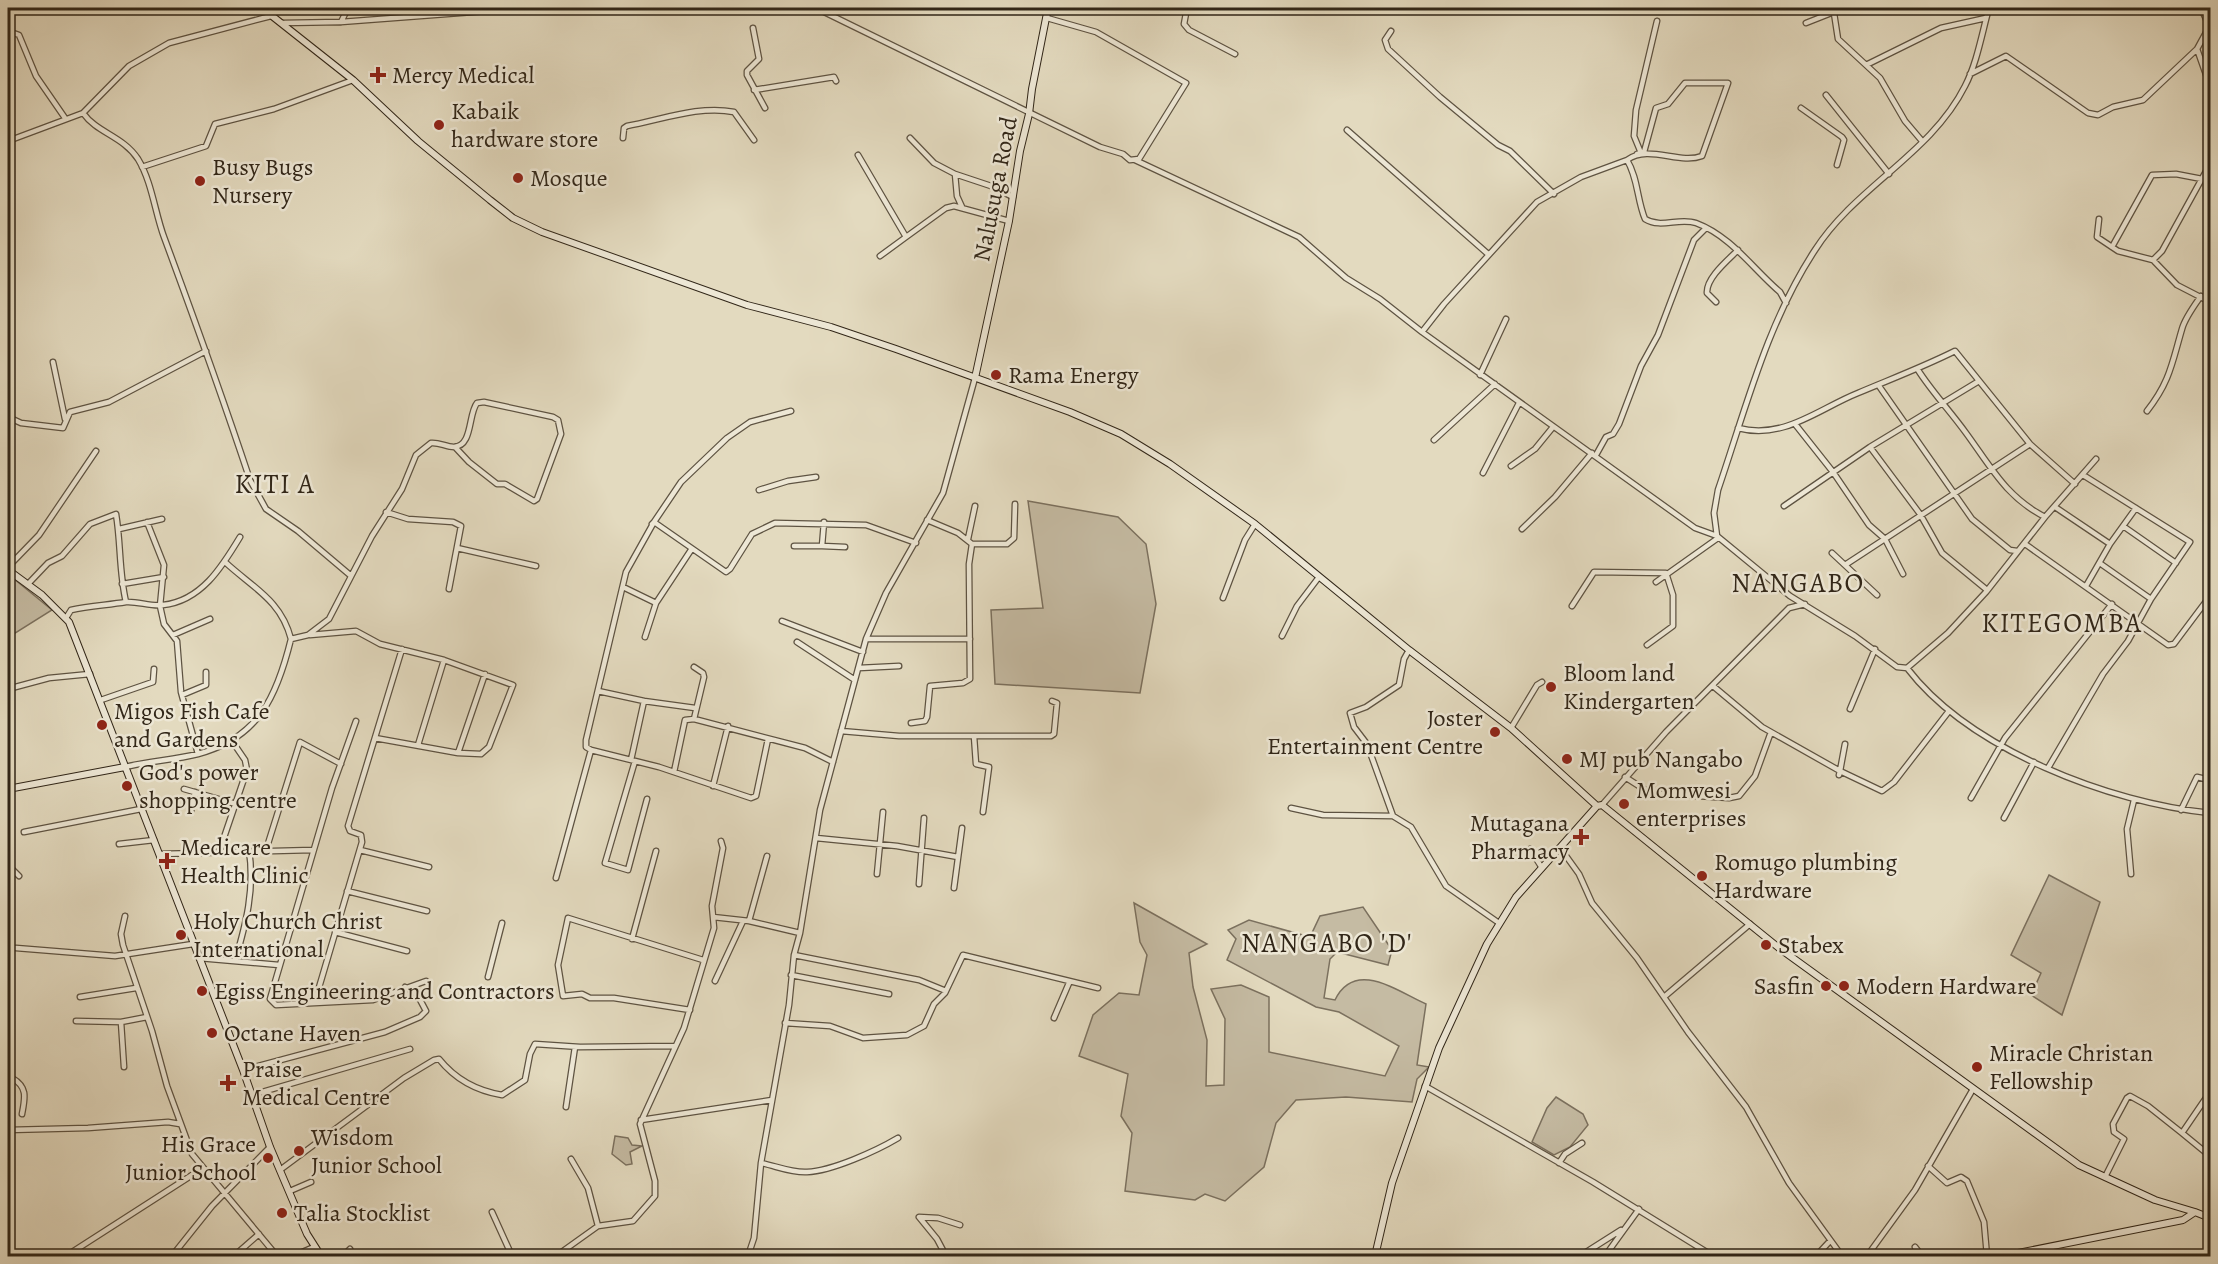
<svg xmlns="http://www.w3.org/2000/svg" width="2218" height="1264" viewBox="0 0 2218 1264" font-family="Alegreya,serif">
<rect width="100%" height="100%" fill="#e3dabf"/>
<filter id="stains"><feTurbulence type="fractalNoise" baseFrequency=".00333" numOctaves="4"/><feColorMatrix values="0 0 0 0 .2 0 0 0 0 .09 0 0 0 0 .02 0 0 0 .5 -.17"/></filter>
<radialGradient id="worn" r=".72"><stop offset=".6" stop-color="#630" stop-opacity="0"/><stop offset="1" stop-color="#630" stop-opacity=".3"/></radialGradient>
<path fill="#c5bba3" stroke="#7b705e" stroke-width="1.5" d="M1028 501 1118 517 1146 544 1156 604 1140 693 995 684 991 610 1043 608Z
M8 574 52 610 9 637 8 635Z
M2049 875 2100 902 2062 1015 2031 995 2041 973 2011 955Z
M1134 903 1207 944 1189 953 1193 987 1207 1040 1206 1086 1224 1085 1225 1019 1211 989 1241 985 1269 997V1052L1385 1076 1399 1046 1339 1012 1316 1007 1227 960 1236 939 1228 930 1249 920 1310 937 1320 916 1363 907 1392 950 1388 965 1337 952 1330 959 1324 998 1335 1000C1355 959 1397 991 1426 1004L1417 1065 1429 1067 1417 1079 1412 1102 1346 1097 1296 1100 1276 1123 1264 1167 1225 1201 1205 1194 1195 1200 1125 1191 1132 1133 1121 1116 1128 1074 1079 1056 1093 1015 1119 993 1139 995 1147 955 1140 942Z
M1556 1097 1583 1114 1588 1125 1570 1147 1554 1155 1532 1142 1547 1108Z
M615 1136 628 1138 632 1145 642 1146 630 1152 632 1164 626 1165 612 1154Z"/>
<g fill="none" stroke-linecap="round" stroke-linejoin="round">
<defs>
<path id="street" d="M816 8 1100 147 1123 154 1130 160 1139 159 1186 83 1096 32 1047 18
M1187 8 1184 24 1189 30 1235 54
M1989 8C1982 33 1977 63 1965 86 1931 154 1855 187 1815 250 1767 323 1746 408 1718 490L1714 513 1717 536 1790 596 1855 636 1897 667 1907 668C1970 750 2110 803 2210 813
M2201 8 2210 28
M1834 13 1838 39 1880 78 1905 121 1922 141
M341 22 348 8
M282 23 341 22 528 8
M1806 23 1844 8
M753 28 759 59 747 71V75L765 108
M8 31 19 35 36 76 65 118
M1391 31 1385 40 1388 49 1440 97 1498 145 1510 151 1554 194
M2197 49 2210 86
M1866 65 1941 28 1986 18
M1970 74 2006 56 2088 113 2098 115 2113 107 2143 100 2197 49 2209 27
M754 90 834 77 836 81
M1826 95 1889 174
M1801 108 1842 137 1844 140 1837 165
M83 113C97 133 123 136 138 159 152 182 155 213 164 237 194 318 223 399 250 480L266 509 298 531 350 575
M1347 130 1488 254
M623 138 624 128 627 126C661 120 699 105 734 112L754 140
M910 138 934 163 955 174 957 196 962 207
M8 141 83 113 129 66 169 43 271 16
M1641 153 1634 136 1636 110 1657 21
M858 155 906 237 946 208 954 206 1009 221
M1135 160 1299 237 1346 278 1380 299 1422 332
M1627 160C1649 144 1679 165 1702 156L1728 83H1685L1668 104 1656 108 1644 152 1637 154
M142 167 206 146 215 124 274 109 353 80
M955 174 991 186 1013 197
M2099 219 2097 237 2118 251 2153 260 2177 285 2210 302
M2112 247 2152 175 2176 174 2202 179
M880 256 906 237
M2153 260 2162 251 2210 164
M1716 302 1707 293C1706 278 1728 260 1738 250
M53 362 65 419
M1918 370C1932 392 1951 412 1966 433 1991 467 2006 497 2045 517
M1480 375 1506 319
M1879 386 1972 519 2010 550 2017 551
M2147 411C2170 382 2172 363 2182 329 2185 318 2194 306 2201 296
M8 417 21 423 63 428 70 412 109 402 206 351
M1795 424 1833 472 1869 525 1885 539 1903 574
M1738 428C1784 440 1818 409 1858 393 1891 379 1923 367 1955 351L2030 444 2075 484
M1434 440 1495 384
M1870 447 1920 514 1942 553 1987 590
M1596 455 1606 437 1613 434 1619 424 1641 366 1658 335 1694 240 1706 228
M1511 466 1535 449 1553 427
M1483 473 1519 403
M759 490 788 481 816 477
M1784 506 1870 447 1979 381
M2055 507 2110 544
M386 512 408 519 453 522 461 526 449 589
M927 520 958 533 972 544H1007L1014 538 1015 504
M147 522 164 565 160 606 164 624 177 641 181 692 198 754
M652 524 654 522 726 572 730 569 752 534 775 523 866 525 916 543
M2123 526 2176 563
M119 529 162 519
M1522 529 1555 497 1592 453
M1717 536 1695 528 1422 332 1444 304 1537 202 1581 177 1627 160C1638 178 1637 200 1645 219 1661 229 1679 217 1696 223 1731 236 1753 269 1780 292L1786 303
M968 539 975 506
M2025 544 2168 645 2174 644 2210 596
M794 546H822L824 522
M822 546 845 547
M457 548 536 566
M1832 553 1877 595
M225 562C253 588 281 600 291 639
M2101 564 2151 599
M1845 565 2030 444
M8 567 39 535 96 451
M1656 582 1718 538
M28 584 48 563 62 556 90 524 116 514C121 544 119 573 126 602
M122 584 164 577
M2086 586 2110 544 2136 508
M623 587 656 603
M1223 598 1245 540 1255 524
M1572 606 1594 572 1666 573 1673 595V626L1647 645
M66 618 71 610C89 606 108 605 126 602 138 601 151 607 163 605 201 601 222 567 240 537
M782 621 863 652
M173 635 210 619
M310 635 356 631 380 644 444 660 513 685 489 747 481 754 458 753 375 738
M1282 636 1297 606 1319 577
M645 637 656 603 691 550
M866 639H970
M797 642 855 680
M1409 650 1404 659 1399 685 1366 707 1350 713 1354 727 1367 744 1393 816 1411 827 1446 886 1499 923
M859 668 899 666
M1907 668 1948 633 1986 592 2045 517 2096 459
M1713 686 1762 727 1840 771 1839 775
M8 689 49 678 90 674
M598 691 644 701 695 708
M182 695 206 685V672
M101 700 153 682 154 669
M1850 709 1875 649
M694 719 805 748 833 762
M356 721 332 788 270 999 276 1005 373 1000 426 981
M911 723 925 721 927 717 930 686 963 683 970 679 969 564 972 544
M1511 728 1537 685 1542 682
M841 731 899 736H1051L1054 734 1057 703 1052 701
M974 736 976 764 989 767 983 812
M1845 744 1840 771 1882 791 1894 782 1949 711
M418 745 444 660
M591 750 659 767 751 798 756 796 768 739
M458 753 485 674
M631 760 644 701
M635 761 605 863 628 870 647 799
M125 767C149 761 174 760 198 754 259 738 277 696 291 639L308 635 329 619 372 536 402 489 416 455 431 443C439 442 446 447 454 447 473 446 468 414 477 403L484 402 553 417 558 420 561 434 537 499 534 501 505 484H497L469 462 455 447
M2048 768 2103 674 2128 641 2151 599 2190 542 2083 475
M674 772 685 720 694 719 704 677 703 673 694 667
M1625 777 1650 793 1729 798 1739 796 1755 776 1771 732
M713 786 728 726
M184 789 236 804
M1971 798 2005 738 2112 604
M1602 805 1666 732 1789 608 1805 604
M1291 808 1323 815 1393 816
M2181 810 2197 777 2210 780
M191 811 195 792
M2004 818 2034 762
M24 832 141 809
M816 838 897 846 958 857
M119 844 154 840
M1530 849 1542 868
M1561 849 1579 874 1592 903 1637 958 1688 1032 1746 1107 1789 1183 1842 1256
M266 850 300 742 341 764
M360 850 429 867
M219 852 247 770 245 760 232 741
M160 854 313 850
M8 865 19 876
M877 874 883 812
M2131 874 2127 829 2134 800
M556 878 591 750 586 747V740L626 572 654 522 681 482 727 438 750 422 791 411
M919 884 924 818
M954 888 962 828
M347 891 427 911
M125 916 121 934 123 945 152 1031 167 1086 192 1154 277 1256
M713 917 712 906 723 848 721 841
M749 921 767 856
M335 932 407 951
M632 939 656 851
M16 948 115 956 193 944
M794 955 919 980 946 991
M199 958 279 965
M235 961C246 924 255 889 249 850
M791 975 889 994
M488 977 502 923
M715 981 743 921
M80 997 136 988
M1664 997 1750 924
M315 1001 362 842 361 835 350 831 348 826 402 649
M690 1010 614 998H590L582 994 563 996 558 965 568 918 703 960
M1054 1018 1069 983
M76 1021 121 1022 147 1017
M121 1022 124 1067
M785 1023 830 1026 863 1038 907 1035 924 1026 934 1004 945 993 963 955 1098 988
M243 1070 385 1032 420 1017 426 1011 417 994 405 987
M12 1078C28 1087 25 1098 22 1114
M1425 1086 1593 1182 1713 1256
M2210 1092 2182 1133 2210 1156
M252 1095 410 1049
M566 1107 575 1047
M641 1120 772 1100
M8 1130 88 1128 168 1122 180 1124
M571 1159 588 1188 598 1226 633 1221 655 1196V1181L640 1124 684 1028 714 928 713 917 749 921 800 933
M761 1163C776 1166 792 1173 807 1172 832 1171 876 1151 898 1138
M1559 1163 1565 1154 1582 1143
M1928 1166 1947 1183 1961 1177 1967 1181 1984 1222 1987 1256
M280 1170 404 1078 434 1060 439 1059C455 1079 478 1091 502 1095L525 1080 530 1054 535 1044 580 1047 675 1046
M2105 1177 2124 1139 2114 1132 2113 1124 2127 1098 2130 1096 2148 1106 2182 1133
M290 1191 311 1182
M492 1212 512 1256
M1915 1247 1922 1256
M748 1255 800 1256
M66 1256 203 1168
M172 1256 212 1206 270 1147
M234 1256 259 1234
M293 1256 314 1247
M343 1256 350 1249
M556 1256 598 1226
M748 1256 754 1238 761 1163 789 1005 794 955 800 933 820 810 866 639 886 593 943 493 975 378
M946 1256 937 1239 919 1217 938 1218 960 1225
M1580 1256 1621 1230
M1605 1256 1639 1209
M1816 1256 1830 1241
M1867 1256 1915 1190 1973 1089"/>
<path id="secondary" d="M262 8 353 80 418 141 490 200 513 218 542 232 747 305 831 327 896 349 1070 412 1121 434 1170 464 1255 524 1409 650 1511 728 1597 806 1602 805 1779 948 2079 1165 2155 1200 2195 1212
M975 378 1009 221 1020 151 1029 114 1032 89 1048 8
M8 570 42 595 69 622 243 1070 270 1147 307 1234 321 1256
M8 789 125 767
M1375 1256 1392 1183 1439 1048 1487 944 1516 897 1597 806
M2003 1256 2183 1220 2195 1212 2210 1218"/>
</defs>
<use href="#street" stroke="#5e5342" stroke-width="7"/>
<use href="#secondary" stroke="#312618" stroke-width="8"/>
<use href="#street" stroke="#ede7d5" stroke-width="4.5"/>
<use href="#secondary" stroke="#ede7d5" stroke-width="6"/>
</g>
<g fill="#8f2418" stroke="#ede7d5" stroke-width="2">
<path d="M375 66h6v6h6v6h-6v6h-6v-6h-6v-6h6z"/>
<circle cx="439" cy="125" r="6"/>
<circle cx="518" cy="178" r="6"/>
<circle cx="200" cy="181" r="6"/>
<circle cx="996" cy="375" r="6"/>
<circle cx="1551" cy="687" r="6"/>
<circle cx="102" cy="725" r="6"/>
<circle cx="1495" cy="732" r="6"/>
<circle cx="1567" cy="759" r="6"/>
<circle cx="127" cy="786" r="6"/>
<circle cx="1624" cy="804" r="6"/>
<path d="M1578 828h6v6h6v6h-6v6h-6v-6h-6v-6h6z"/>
<path d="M164 852h6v6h6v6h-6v6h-6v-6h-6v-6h6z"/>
<circle cx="1702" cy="876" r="6"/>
<circle cx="181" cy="935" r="6"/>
<circle cx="1766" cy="945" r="6"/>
<circle cx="1826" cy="986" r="6"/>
<circle cx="1844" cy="986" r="6"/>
<circle cx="202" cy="991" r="6"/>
<circle cx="212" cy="1033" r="6"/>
<circle cx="1977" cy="1067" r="6"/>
<path d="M225 1074h6v6h6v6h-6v6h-6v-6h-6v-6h6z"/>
<circle cx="299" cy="1151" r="6"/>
<circle cx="268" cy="1158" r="6"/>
<circle cx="282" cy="1213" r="6"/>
</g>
<g text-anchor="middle" stroke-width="5" stroke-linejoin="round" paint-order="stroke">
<g font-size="24" fill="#312618" stroke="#ede7d5" text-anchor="start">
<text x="392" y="83">Mercy Medical</text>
<text x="451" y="119">Kabaik<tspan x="451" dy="28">hardware store</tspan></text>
<text x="212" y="175">Busy Bugs<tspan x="212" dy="28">Nursery</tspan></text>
<text x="530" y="186">Mosque</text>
<text x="1008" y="383">Rama Energy</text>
<text x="1563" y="681">Bloom land<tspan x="1563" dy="28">Kindergarten</tspan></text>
<text x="114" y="719">Migos Fish Cafe<tspan x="114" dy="28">and Gardens</tspan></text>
<text x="1483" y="726" text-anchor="end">Joster<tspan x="1483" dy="28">Entertainment Centre</tspan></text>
<text x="1579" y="767">MJ pub Nangabo</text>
<text x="139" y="780">God's power<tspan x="139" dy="28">shopping centre</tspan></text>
<text x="1636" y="798">Momwesi<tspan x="1636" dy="28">enterprises</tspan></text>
<text x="1569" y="831" text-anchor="end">Mutagana<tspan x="1569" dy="28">Pharmacy</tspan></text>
<text x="180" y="855">Medicare<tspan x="180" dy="28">Health Clinic</tspan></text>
<text x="1714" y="870">Romugo plumbing<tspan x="1714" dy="28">Hardware</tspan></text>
<text x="193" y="929">Holy Church Christ<tspan x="193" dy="28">International</tspan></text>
<text x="1778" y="953">Stabex</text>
<text x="1814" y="994" text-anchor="end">Sasfin</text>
<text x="1856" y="994">Modern Hardware</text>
<text x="214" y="999">Egiss Engineering and Contractors</text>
<text x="224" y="1041">Octane Haven</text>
<text x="1989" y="1061">Miracle Christan<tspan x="1989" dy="28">Fellowship</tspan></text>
<text x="242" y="1077">Praise<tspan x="242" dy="28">Medical Centre</tspan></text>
<text x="311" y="1145">Wisdom<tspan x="311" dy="28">Junior School</tspan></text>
<text x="256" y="1152" text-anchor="end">His Grace<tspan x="256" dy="28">Junior School</tspan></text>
<text x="294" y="1221">Talia Stocklist</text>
</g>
<g font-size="24" fill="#312618" stroke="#ede7d5">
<text transform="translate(995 189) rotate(-79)" y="8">Nalusuga Road</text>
</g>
<g font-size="27" letter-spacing="1.5" fill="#312618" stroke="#ede7d5">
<text x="275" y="493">KITI A</text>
<text x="1798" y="592">NANGABO</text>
<text x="2062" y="632">KITEGOMBA</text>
<text x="1327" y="952">NANGABO 'D'</text>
</g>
</g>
<rect width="2218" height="1264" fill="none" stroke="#e3dabf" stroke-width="30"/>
<rect x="9" y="9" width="2200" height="1246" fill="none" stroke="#312618" stroke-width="3"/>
<rect x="15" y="15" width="2188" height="1234" fill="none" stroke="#312618" stroke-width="1.5"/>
<rect width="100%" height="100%" filter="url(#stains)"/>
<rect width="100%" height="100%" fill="url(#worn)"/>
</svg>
